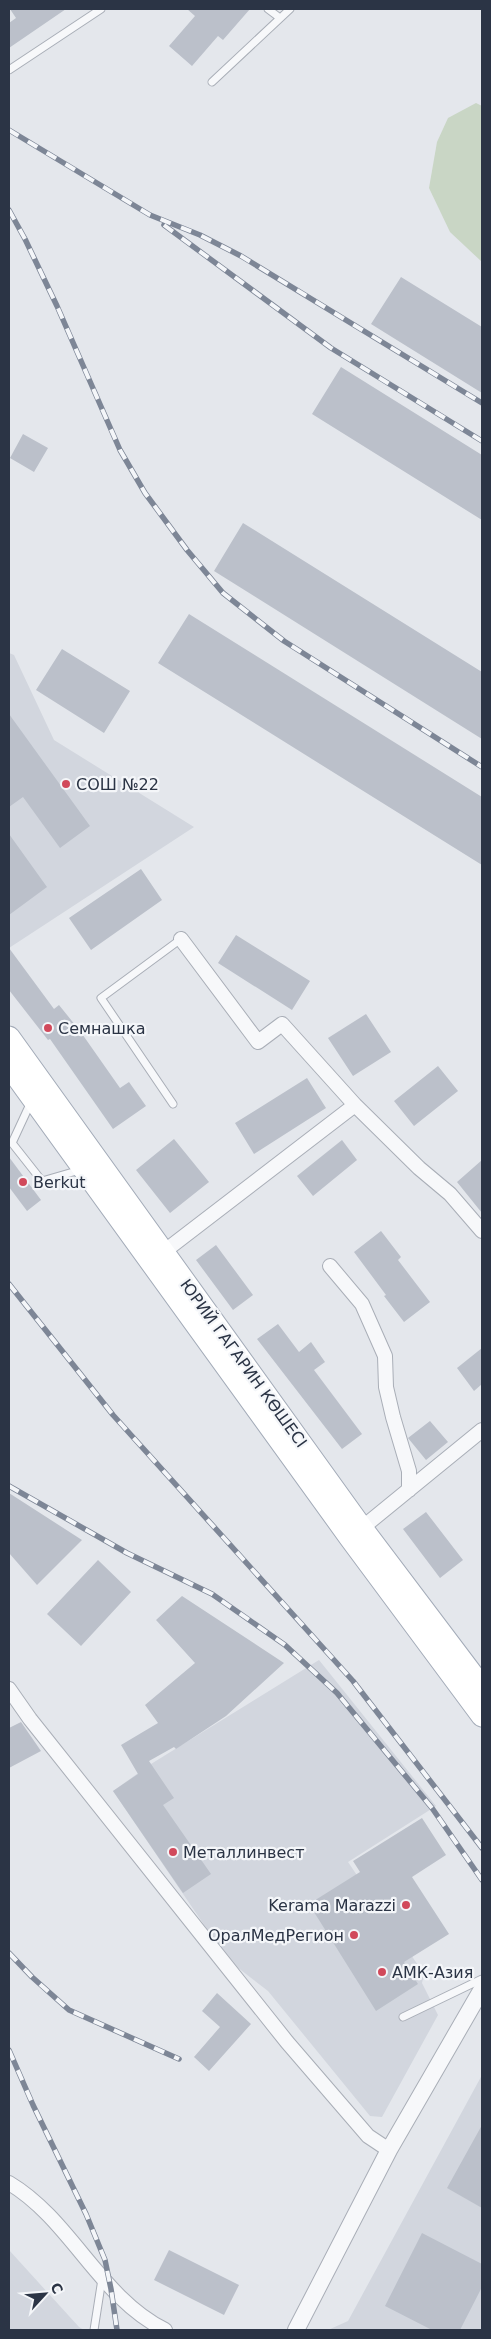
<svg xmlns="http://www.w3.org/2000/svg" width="491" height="2339" viewBox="0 0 491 2339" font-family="'DejaVu Sans',sans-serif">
<rect width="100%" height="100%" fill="#e4e7ec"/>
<path fill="#d2d6de" d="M9 653 14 655 54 740 194 827 9 948Z
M319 1660 436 1806 348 1862 424 1974 422 1983 438 2015 382 2117 370 2116 268 1991 228 1960 113 1791 151 1764Z
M482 2075V2330H328L348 2321Z
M9 2250 79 2327 84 2330H9Z"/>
<path fill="#c9d6c5" d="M476 103 482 106V262L450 232 429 188 437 142 448 118Z"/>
<path fill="#bbc0ca" d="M10 9H66L9 48V23L16 18Z
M187 9H250L223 40 218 36 192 66 169 46 195 16Z
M401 277 482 327V393L371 324Z
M341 367 482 455V520L312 414Z
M23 434 48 448 34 472 10 458Z
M243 523 482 672V739L214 571Z
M189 614 482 797V865L158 663Z
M62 649 130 691 104 733 36 690Z
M9 714 90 826 60 848 23 797 9 807Z
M9 834 47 887 9 915Z
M141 869 162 900 91 950 69 918Z
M236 935 310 981 292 1010 218 963Z
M9 948 54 1009 59 1005 80 1031 120 1088 129 1082 146 1106 113 1129 50 1039 48 1040 9 990Z
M366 1014 391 1052 353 1076 328 1038Z
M438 1066 458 1091 414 1126 394 1101Z
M307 1078 326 1108 254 1154 235 1123Z
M174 1139 209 1182 170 1213 136 1170Z
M342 1140 357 1160 313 1196 297 1176Z
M9 1157 41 1200 27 1211 9 1187Z
M482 1160V1213L457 1182Z
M381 1231 401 1257 398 1260 430 1302 404 1322 384 1296 386 1295 354 1252Z
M216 1245 253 1295 233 1310 196 1260Z
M278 1324 299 1352 311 1342 325 1362 314 1370 362 1434 342 1449 257 1339Z
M482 1348V1384L474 1391 457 1368Z
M430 1421 448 1442 426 1460 408 1438Z
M9 1493 82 1540 37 1585 9 1553Z
M426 1512 463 1560 440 1578 403 1529Z
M98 1560 131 1592 81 1646 47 1614Z
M182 1596 284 1663 226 1716 176 1749 174 1747 149 1761 174 1798 163 1805 211 1874 183 1893 113 1791 138 1774 121 1745 158 1723 145 1705 195 1663 156 1620Z
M21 1722 41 1751 9 1768V1728Z
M422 1818 446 1855 412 1877 449 1934 404 1962 418 1984 376 2011 309 1904 360 1872 353 1861Z
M217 1993 251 2024 209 2071 194 2057 220 2027 202 2011Z
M482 2125V2208L447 2188Z
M422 2233 482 2264V2287L460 2330H432L385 2306Z
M169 2250 239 2285 224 2315 154 2280Z"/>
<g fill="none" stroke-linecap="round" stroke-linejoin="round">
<defs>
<path id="service" d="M268 9 280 18
M9 70 101 9
M212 82 290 9
M31 1102 12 1143 42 1181 80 1170
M173 1104 101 998 181 939
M403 2017 482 1979
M94 2330 102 2279"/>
<path id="minor" d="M181 939 258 1042 282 1024 355 1105 419 1168 450 1194 482 1231
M157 1257 355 1105
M330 1266 362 1304 385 1356 386 1387 393 1417 409 1471V1490
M362 1528 482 1430
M9 1689 30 1719 287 2042 368 2136 389 2150
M9 2183C71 2220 99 2297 165 2330"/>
<path id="tertiary" d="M296 2330 389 2150 482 1989"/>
<path id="primary" d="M9 1037 362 1528 482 1687
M9 1066 350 1538 482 1716"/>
</defs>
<use href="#service" stroke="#a9aeb7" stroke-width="9"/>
<use href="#minor" stroke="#a9aeb7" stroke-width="16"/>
<use href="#tertiary" stroke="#a9aeb7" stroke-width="18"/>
<use href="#primary" stroke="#a3abb8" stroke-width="23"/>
<use href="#service" stroke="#f7f8fa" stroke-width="7"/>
<use href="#minor" stroke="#f7f8fa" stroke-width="14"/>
<use href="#tertiary" stroke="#f7f8fa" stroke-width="16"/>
<use href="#primary" stroke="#fff" stroke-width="21"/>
<defs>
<path id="rail" d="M9 130 150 215 200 235 241 256 482 403
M9 210 25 239 57 306 120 450 145 493 187 550 223 593 284 641 482 767
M164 225 331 348 482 441
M9 1284 113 1415 353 1681 482 1848
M9 1486 127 1553 212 1594 285 1645 337 1693 432 1808 482 1880
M9 1953 32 1977 69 2010 179 2059
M9 2050 33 2105 86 2214 105 2260 111 2289 117 2330"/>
</defs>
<use href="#rail" stroke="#7d8696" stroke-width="5.5"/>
<use href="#rail" stroke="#f4f6f9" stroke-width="4" stroke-dasharray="11" stroke-linecap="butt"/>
</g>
<g fill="#d1495b" stroke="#f4f6f9" stroke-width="2">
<circle cx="66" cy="784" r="5"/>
<circle cx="48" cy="1028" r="5"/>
<circle cx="23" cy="1182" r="5"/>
<circle cx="173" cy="1852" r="5"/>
<circle cx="406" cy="1905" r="5"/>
<circle cx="354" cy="1935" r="5"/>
<circle cx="382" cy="1972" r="5"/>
</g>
<g text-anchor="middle" stroke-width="4.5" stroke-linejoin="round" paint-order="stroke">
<g font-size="16" fill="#2b3445" stroke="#f4f6f9" text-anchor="start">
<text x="76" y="790">СОШ №22</text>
<text x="58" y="1034">Семнашка</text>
<text x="33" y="1188">Berkut</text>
<text x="183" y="1858">Металлинвест</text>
<text x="396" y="1911" text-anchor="end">Kerama Marazzi</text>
<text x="344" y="1941" text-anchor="end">ОралМедРегион</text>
<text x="392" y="1978">АМК-Азия</text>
</g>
<g font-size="16" fill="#2b3445" stroke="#f4f6f9">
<text transform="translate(244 1363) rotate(54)" y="6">ЮРИЙ ГАГАРИН КӨШЕСІ</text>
</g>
</g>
<rect width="491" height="2339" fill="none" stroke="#2b3445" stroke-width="20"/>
<g transform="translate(45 2294) rotate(64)" stroke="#f4f6f9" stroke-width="4" paint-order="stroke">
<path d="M0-4L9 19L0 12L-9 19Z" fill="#2b3445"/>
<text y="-8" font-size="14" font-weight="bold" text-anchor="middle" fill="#2b3445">С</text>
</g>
</svg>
